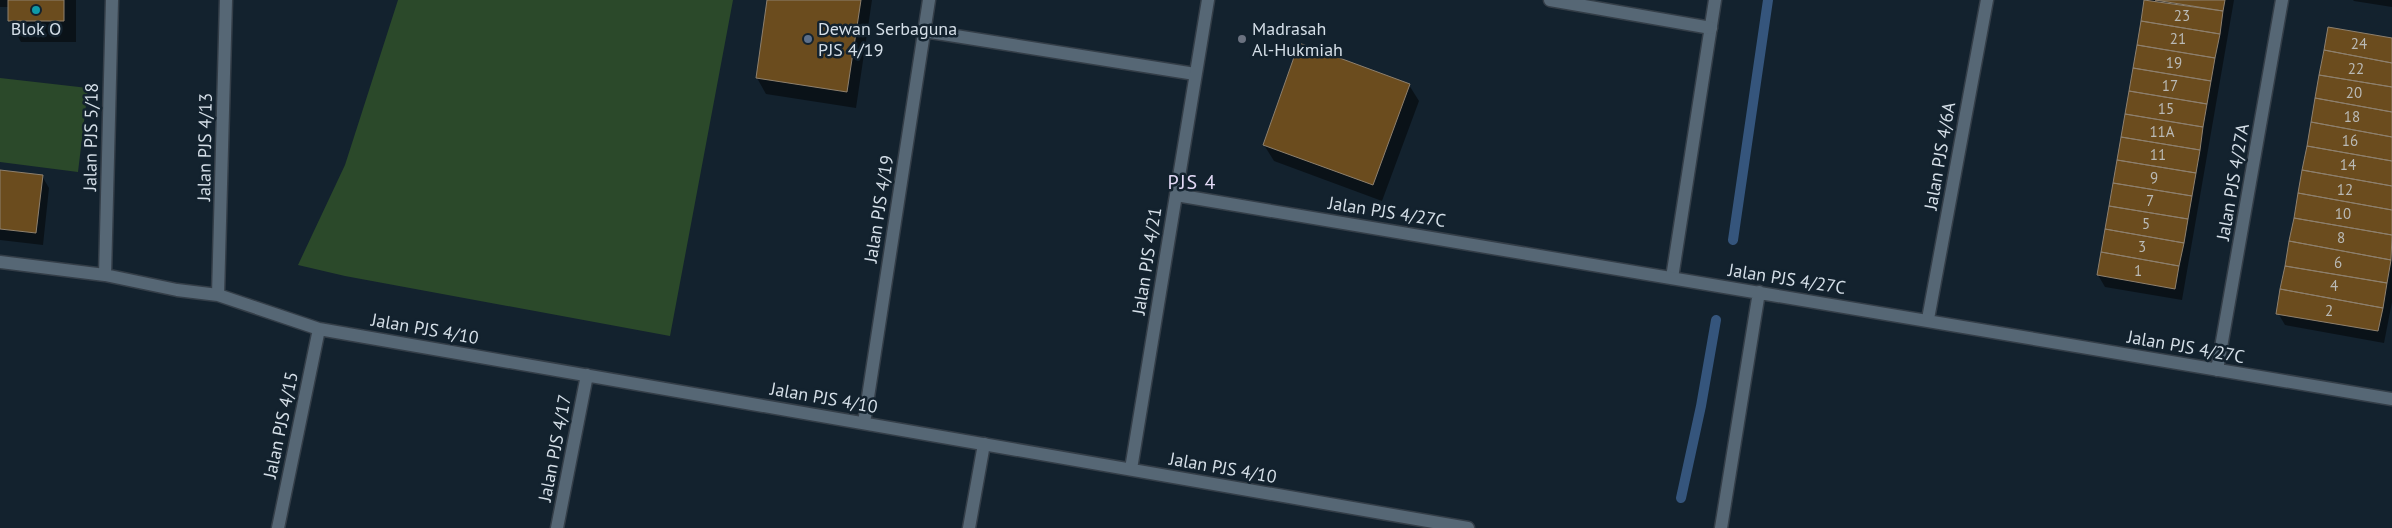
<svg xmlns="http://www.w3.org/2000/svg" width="2392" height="528" viewBox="0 0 2392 528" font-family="'PT Sans',sans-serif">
<rect width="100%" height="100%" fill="#13222e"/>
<path fill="#2b492a" d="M398 0H733L670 336 345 276 298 265 345 165Z
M0 78 88 88 78 172 0 162Z"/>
<path fill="#0007" d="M0 0H76V42H21L9 21V7H0Z
M768 0H872L856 108 766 94 757 78Z
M2146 0H2234L2182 300 2105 287 2098 275Z
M2353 0H2392V7L2354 1Z
M2392 39V302L2384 343 2285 325 2278 313Z
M1409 85 1419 101 1382 201 1274 161 1264 145Z
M0 171 42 176 49 188 43 245 0 240Z"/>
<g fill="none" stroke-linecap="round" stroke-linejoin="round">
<path stroke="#35557c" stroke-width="10" d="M1733 240 1768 0
M1681 498 1701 406 1716 320"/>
</g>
<path fill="#6b4c1e" stroke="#8e806e" d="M8 0H64V21H8Z
M767 0H861L847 92 756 78Z
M2144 0 2223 11 2220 34 2141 21Z
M2155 0H2225L2223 11Z
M2141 21 2220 34 2215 58 2137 45Z
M2328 27 2392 38V63L2324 50Z
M1299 43 1410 84 1373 185 1263 145Z
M2137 45 2215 58 2211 81 2133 68Z
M2324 50 2392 63V87L2319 75Z
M2133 68 2211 81 2207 104 2129 91Z
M2319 75 2392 87V112L2315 98Z
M2129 91 2207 104 2203 127 2125 114Z
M2315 98 2392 112V137L2311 122Z
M2125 114 2203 127 2200 150 2121 137Z
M2311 122 2392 137V161L2307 146Z
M2121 137 2200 150 2196 173 2117 160Z
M2307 146 2392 161V186L2302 170Z
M2117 160 2196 173 2192 196 2113 183Z
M0 170 43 175 36 233 0 229Z
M2302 170 2392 186V210L2298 193Z
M2113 183 2192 196 2188 219 2109 206Z
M2298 193 2392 210V235L2294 218Z
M2109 206 2188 219 2184 243 2105 229Z
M2294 218 2392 235 2391 260 2289 241Z
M2105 229 2184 243 2179 266 2101 252Z
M2289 241 2391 260 2387 283 2285 266Z
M2101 252 2179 266 2175 289 2097 275Z
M2285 266 2387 283 2383 308 2280 289Z
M2280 289 2383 308 2378 331 2276 314Z"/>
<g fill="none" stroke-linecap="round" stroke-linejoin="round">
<defs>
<path id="service" d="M924 31 1195 74
M1672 278 1715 0
M969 528 984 444"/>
<path id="minor" d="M1550 0 1711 28
M1176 195 2392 399
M0 262 105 275 177 290 218 295 319 329 1468 528
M105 275 112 0
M218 295 226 0
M1928 319 1987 0
M2217 370 2282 0
M864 423 929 0
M1131 469 1208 0
M278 528 319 329
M557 528 587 375
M1721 528 1759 292"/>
</defs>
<use href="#service" stroke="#343e48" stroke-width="15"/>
<use href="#minor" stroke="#343e48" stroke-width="15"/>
<use href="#service" stroke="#566775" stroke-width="12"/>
<use href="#minor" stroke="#566775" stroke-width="12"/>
</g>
<circle fill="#0f9aa8" stroke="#13222e" stroke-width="2" cx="36" cy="10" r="5"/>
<circle fill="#5c6f8a" stroke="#13222e" stroke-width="2" cx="808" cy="39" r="5"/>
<circle fill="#6b7280" stroke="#13222e" stroke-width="2" cx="1242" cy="39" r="5"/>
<g text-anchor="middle" stroke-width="5" stroke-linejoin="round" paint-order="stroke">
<g font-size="15" fill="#babab6">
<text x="2182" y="21">23</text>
<text x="2178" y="44">21</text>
<text x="2359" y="49">24</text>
<text x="2174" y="68">19</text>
<text x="2356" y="74">22</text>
<text x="2170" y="91">17</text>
<text x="2354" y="98">20</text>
<text x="2166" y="114">15</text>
<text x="2352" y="122">18</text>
<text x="2162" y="137">11A</text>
<text x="2350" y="146">16</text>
<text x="2158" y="160">11</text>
<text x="2348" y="170">14</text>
<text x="2154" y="183">9</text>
<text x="2345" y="195">12</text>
<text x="2150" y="206">7</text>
<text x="2343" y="219">10</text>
<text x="2146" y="229">5</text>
<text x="2341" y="243">8</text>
<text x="2142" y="252">3</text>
<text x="2338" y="268">6</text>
<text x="2138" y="276">1</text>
<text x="2334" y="291">4</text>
<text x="2329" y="316">2</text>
</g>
<g font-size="18" fill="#d5dfe8" stroke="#13222e" text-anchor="start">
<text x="36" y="35" text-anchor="middle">Blok O</text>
<text x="818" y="35">Dewan Serbaguna<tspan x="818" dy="21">PJS 4/19</tspan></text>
<text x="1252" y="35">Madrasah<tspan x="1252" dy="21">Al-Hukmiah</tspan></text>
</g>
<g font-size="18" fill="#d5dfe8" stroke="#13222e">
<text transform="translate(91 137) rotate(-89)" y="6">Jalan PJS 5/18</text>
<text transform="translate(205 147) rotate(-89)" y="6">Jalan PJS 4/13</text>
<text transform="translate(1940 156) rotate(-80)" y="6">Jalan PJS 4/6A</text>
<text transform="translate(2233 182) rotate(-80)" y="6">Jalan PJS 4/27A</text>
<text transform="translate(879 209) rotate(-81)" y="6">Jalan PJS 4/19</text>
<text transform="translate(1387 212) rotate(9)" y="6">Jalan PJS 4/27C</text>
<text transform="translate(1147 261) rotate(-81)" y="6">Jalan PJS 4/21</text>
<text transform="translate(1787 279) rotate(9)" y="6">Jalan PJS 4/27C</text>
<text transform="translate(425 329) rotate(10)" y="6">Jalan PJS 4/10</text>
<text transform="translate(2186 347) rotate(10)" y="6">Jalan PJS 4/27C</text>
<text transform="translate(824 398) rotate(10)" y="6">Jalan PJS 4/10</text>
<text transform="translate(281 425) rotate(-78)" y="6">Jalan PJS 4/15</text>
<text transform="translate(555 448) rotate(-79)" y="6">Jalan PJS 4/17</text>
<text transform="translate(1223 468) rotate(10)" y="6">Jalan PJS 4/10</text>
</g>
<g font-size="20" letter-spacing="1" fill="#e3daf6" stroke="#13222e">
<text x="1192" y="189">PJS 4</text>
</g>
</g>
</svg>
